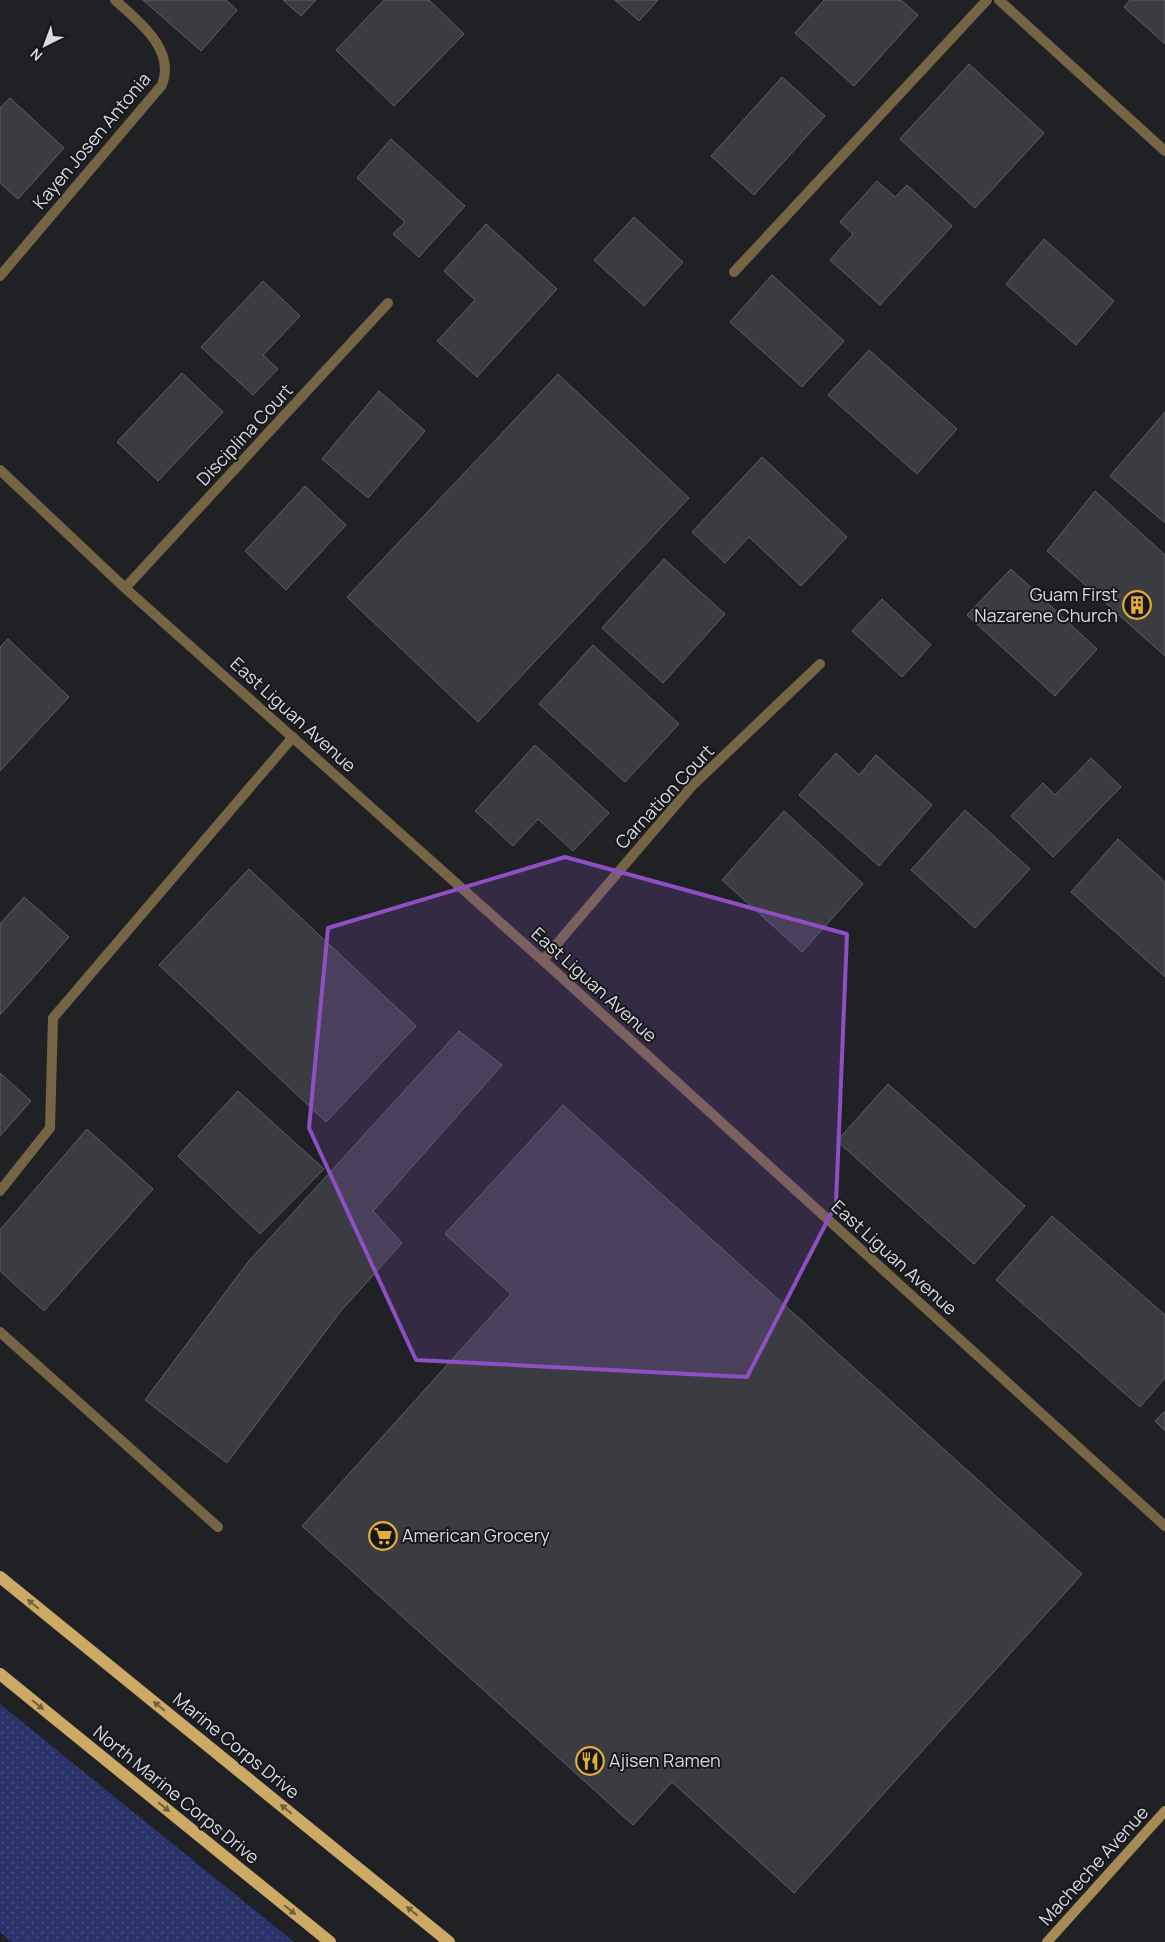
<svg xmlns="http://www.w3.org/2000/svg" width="1165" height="1942" viewBox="0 0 1165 1942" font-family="Manrope,sans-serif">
<defs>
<pattern id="grass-dots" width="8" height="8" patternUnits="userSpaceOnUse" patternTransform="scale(1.25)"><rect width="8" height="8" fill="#293369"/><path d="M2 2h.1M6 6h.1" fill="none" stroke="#47507e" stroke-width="1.8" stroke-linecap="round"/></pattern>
</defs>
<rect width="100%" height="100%" fill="#1f2125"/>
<path fill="url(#grass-dots)" d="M0 1704 294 1942H12L0 1932Z"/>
<path fill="#3a3c41" stroke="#5e6065" d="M143 0H226L237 10 201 51Z
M283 0H316L301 16Z
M384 0H429L464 34 394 106 336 50Z
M615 0H658L639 21Z
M824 0H901L918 15 854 86 795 33Z
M1130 0H1165V44L1124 7Z
M969 64 1044 133 975 208 900 139Z
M782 77 825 116 754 195 711 156Z
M10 98 64 148 18 199 0 183V108Z
M391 139 465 206 419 257 393 234 405 222 357 178Z
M877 181 895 197 907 185 952 226 880 305 830 260 853 234 840 222Z
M634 217 683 262 644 306 594 260Z
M486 224 557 289 477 377 437 341 475 300 444 271Z
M1044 239 1114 301 1076 345 1006 284Z
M772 275 844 341 802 387 730 322Z
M263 281 300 316 263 355 278 369 253 395 201 347Z
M869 350 957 429 917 474 828 395Z
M182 373 223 412 158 481 117 442Z
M558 374 689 498 478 722 347 597Z
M379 391 425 431 368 498 322 459Z
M1165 412V523L1110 476Z
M762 457 847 537 801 586 749 537 725 563 692 532Z
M305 486 346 525 286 590 245 551Z
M1095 491 1165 555V656L1047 551Z
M664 559 725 614 663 683 602 628Z
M1011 569 1097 649 1055 696 967 615Z
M882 599 931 645 902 677 852 631Z
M8 639 69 697 0 771V647Z
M593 645 679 724 625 782 539 704Z
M535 745 609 813 573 851 538 819 513 846 475 811Z
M836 753 859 775 876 755 932 805 879 866 799 795Z
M1091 758 1121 787 1053 857 1011 816 1043 783 1055 795Z
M965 810 1030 869 975 928 911 870Z
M784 811 863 884 802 952 722 880Z
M1118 839 1165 882V977L1071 892Z
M249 869 416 1026 326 1122 159 965Z
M24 897 69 937 0 1015V924Z
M459 1031 502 1065 373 1211 402 1243 340 1312 227 1463 145 1400 248 1262Z
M0 1073 31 1101 0 1136Z
M888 1084 1025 1206 974 1264 837 1141Z
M238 1091 324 1169 260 1234 178 1156Z
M563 1105 1082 1574 794 1893 672 1782 633 1825 302 1526 511 1294 445 1234Z
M87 1129 153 1189 44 1311 0 1271V1230Z
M1052 1216 1165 1315V1378L1140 1407 996 1280Z
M1165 1411V1431L1155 1421Z"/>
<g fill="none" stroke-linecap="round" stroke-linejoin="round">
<path stroke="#766545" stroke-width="10" d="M0 1191 50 1128 53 1018 293 737
M0 1332 218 1527"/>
<path stroke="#766545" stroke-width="10" d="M999 0 1165 151
M734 272 987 0
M0 276 162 85C176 49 138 21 115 0
M0 470 125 588 558 974 1165 1526
M125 588 388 303
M543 960 692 786 820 664"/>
<path stroke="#a68b57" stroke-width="10" d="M1047 1942 1165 1811"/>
<path stroke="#cca965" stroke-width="12" d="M0 1577 449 1942
M0 1674 330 1942"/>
</g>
<defs><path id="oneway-solid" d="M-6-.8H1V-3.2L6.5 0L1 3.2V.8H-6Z" transform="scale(1.25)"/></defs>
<g fill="#716040">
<use href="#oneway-solid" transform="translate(33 1604) rotate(-141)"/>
<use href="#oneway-solid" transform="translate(38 1705) rotate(39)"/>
<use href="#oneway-solid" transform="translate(159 1706) rotate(-141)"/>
<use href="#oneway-solid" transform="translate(164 1807) rotate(39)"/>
<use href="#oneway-solid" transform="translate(286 1809) rotate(-141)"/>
<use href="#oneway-solid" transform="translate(290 1910) rotate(39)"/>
<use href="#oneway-solid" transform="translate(412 1911) rotate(-141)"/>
</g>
<path fill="#8e4fc5" fill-opacity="0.2" stroke="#8e4fc5" stroke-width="4" stroke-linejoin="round" d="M565 857 847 934 836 1204 747 1377 416 1360 309 1128 328 928Z"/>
<defs>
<symbol id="building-ring" viewBox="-11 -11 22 22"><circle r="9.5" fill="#16171c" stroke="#e4ae35" stroke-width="1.5"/><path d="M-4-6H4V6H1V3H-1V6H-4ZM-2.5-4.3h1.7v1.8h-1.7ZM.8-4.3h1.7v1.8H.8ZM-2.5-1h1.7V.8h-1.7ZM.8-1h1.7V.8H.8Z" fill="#e4ae35"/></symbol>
<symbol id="supermarket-ring" viewBox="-11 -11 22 22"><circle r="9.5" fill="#16171c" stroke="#e4ae35" stroke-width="1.5"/><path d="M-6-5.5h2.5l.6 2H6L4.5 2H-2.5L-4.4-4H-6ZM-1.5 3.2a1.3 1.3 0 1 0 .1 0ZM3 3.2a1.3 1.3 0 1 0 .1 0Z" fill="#e4ae35"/></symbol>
<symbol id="restaurant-ring" viewBox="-11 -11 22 22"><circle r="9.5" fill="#16171c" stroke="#e4ae35" stroke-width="1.5"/><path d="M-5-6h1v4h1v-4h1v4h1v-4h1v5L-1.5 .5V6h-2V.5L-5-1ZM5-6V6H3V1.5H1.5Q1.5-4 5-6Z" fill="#e4ae35"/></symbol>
</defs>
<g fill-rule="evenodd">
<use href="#building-ring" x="1121" y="589" width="32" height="32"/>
<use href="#supermarket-ring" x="367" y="1520" width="32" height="32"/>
<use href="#restaurant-ring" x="574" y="1745" width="32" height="32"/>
</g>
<g text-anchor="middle" stroke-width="4" stroke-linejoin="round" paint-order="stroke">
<g font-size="18" fill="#dbdcdf" stroke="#16171c">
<text transform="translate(92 141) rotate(-50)" y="6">Kayen Josen Antonia</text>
<text transform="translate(245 435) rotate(-47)" y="6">Disciplina Court</text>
<text transform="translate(293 715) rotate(42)" y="6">East Liguan Avenue</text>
<text transform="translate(665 797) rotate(-47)" y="6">Carnation Court</text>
<text transform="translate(594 985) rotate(42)" y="6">East Liguan Avenue</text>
<text transform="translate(894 1258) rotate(42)" y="6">East Liguan Avenue</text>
<text transform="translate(236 1746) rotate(39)" y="6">Marine Corps Drive</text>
<text transform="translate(176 1795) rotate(39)" y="6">North Marine Corps Drive</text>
<text transform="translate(1094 1866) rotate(-48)" y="6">Macheche Avenue</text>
</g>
<g font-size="18" fill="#dbdcdf" stroke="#16171c" text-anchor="start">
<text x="1118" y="601" text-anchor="end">Guam First<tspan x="1118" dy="21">Nazarene Church</tspan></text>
<text x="402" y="1542">American Grocery</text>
<text x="609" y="1767">Ajisen Ramen</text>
</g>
</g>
<g transform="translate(45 45) rotate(222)" stroke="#16171c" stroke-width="4" paint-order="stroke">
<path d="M0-4L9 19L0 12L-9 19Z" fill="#dbdcdf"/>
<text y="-8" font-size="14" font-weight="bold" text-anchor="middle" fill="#dbdcdf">N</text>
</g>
</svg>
